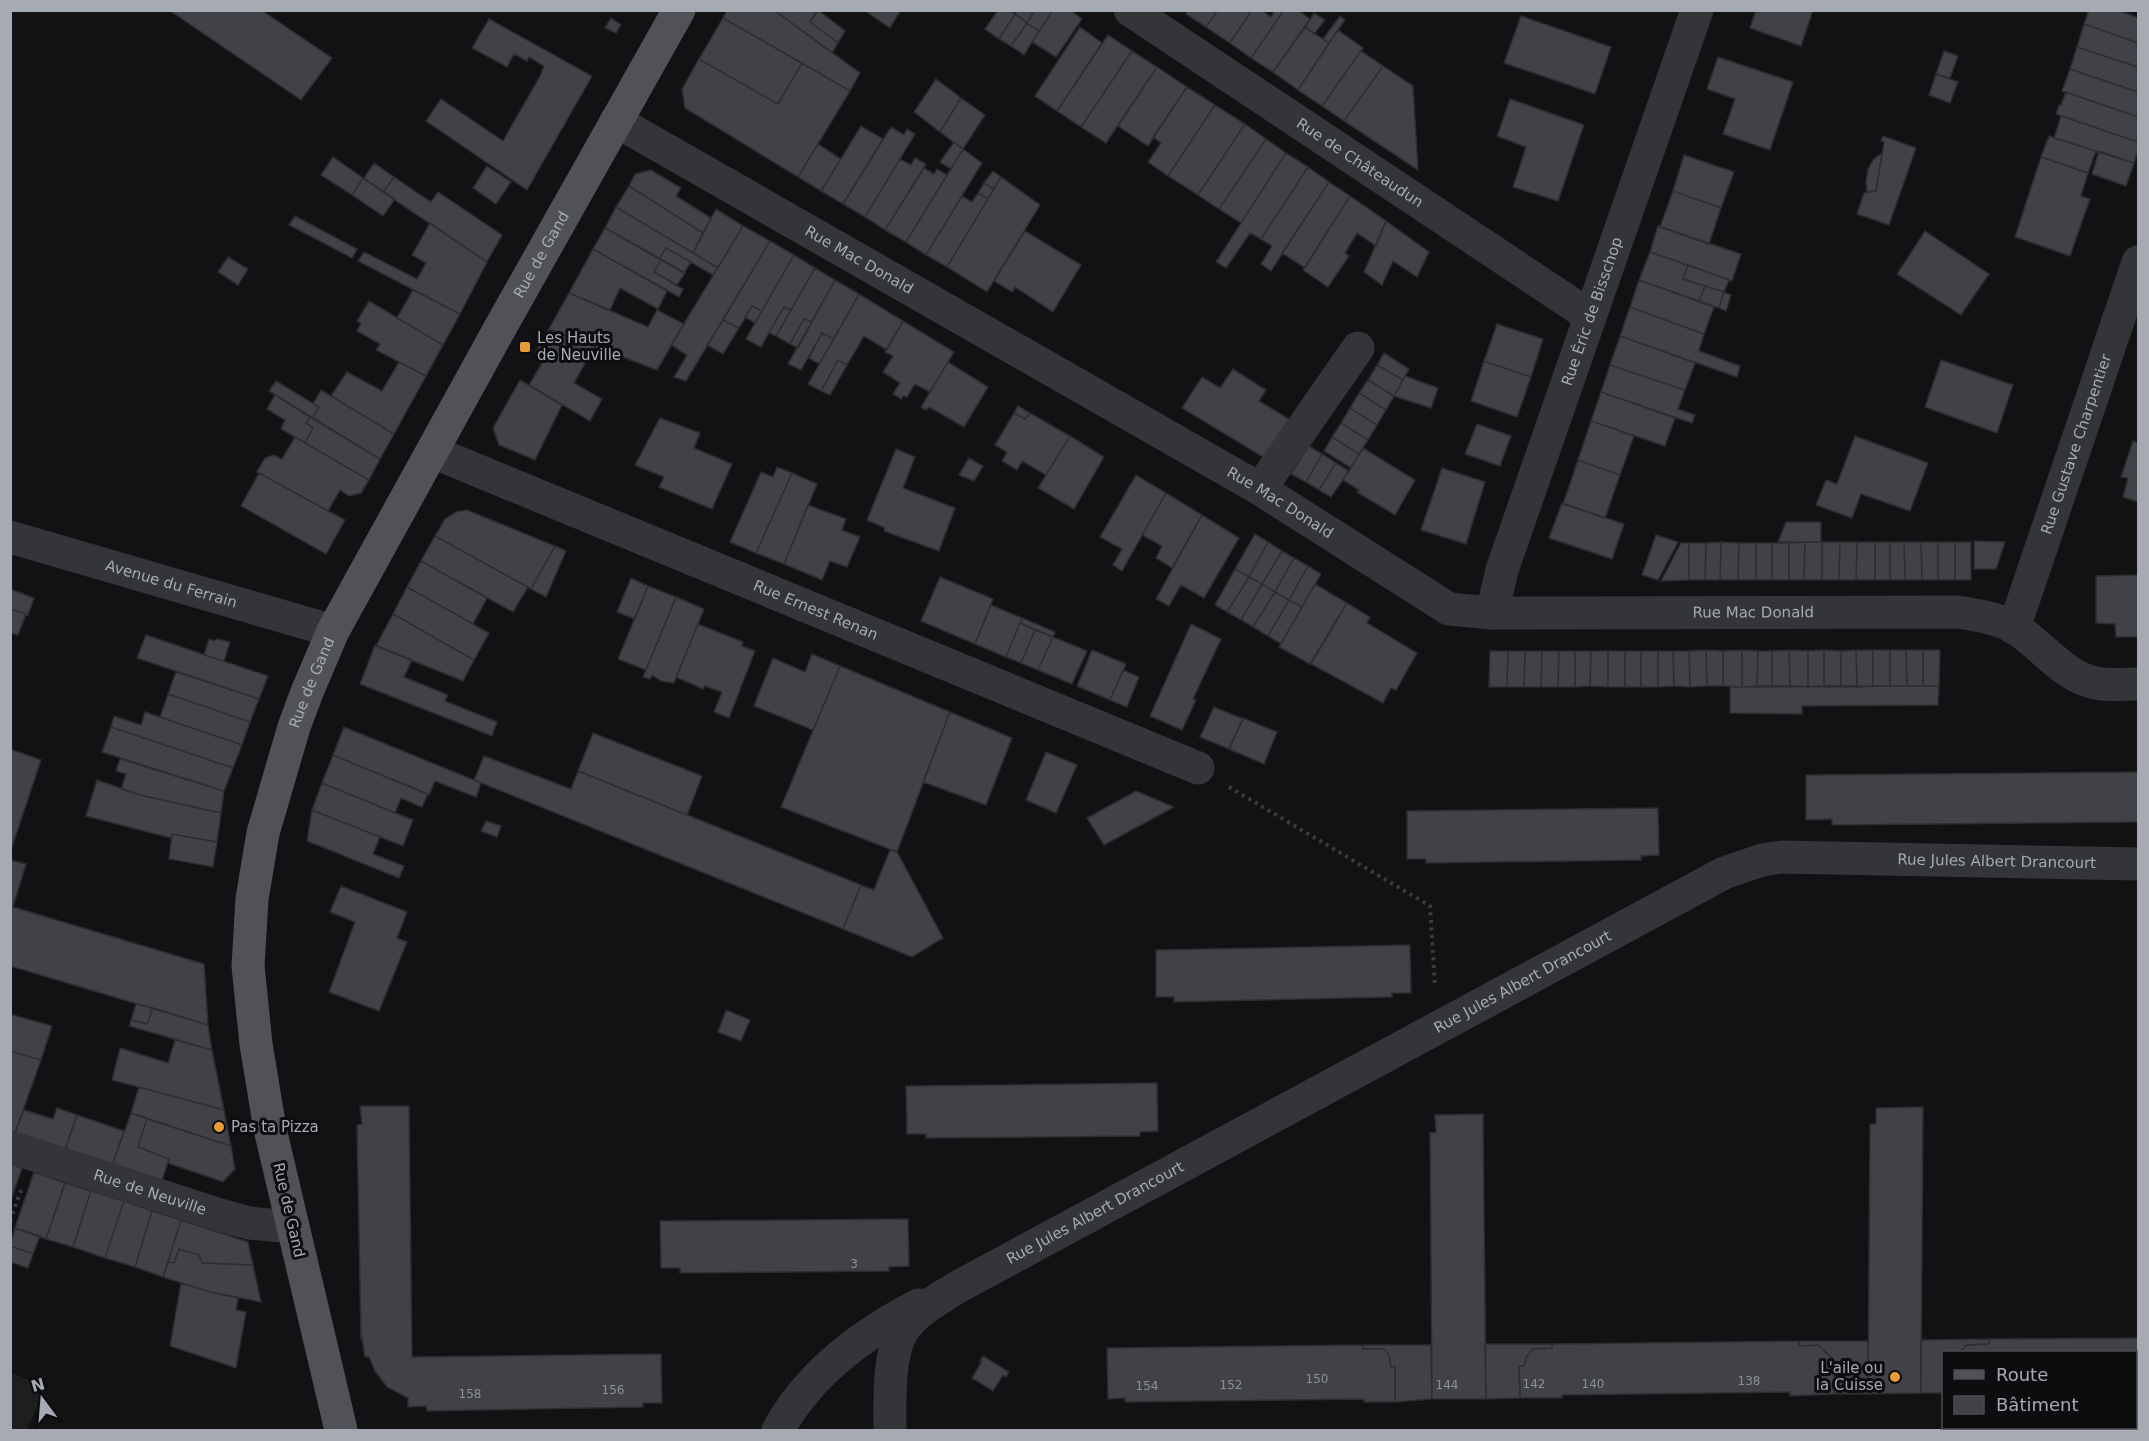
<svg xmlns="http://www.w3.org/2000/svg" width="2149" height="1441" viewBox="0 0 2149 1441" font-family="'DejaVu Sans',sans-serif">
<rect width="100%" height="100%" fill="#121214"/>
<path fill="#1e1e21" d="M11 1372 45 1388 27 1430H11Z"/>
<path fill="#414247" stroke="#2c2d2f" stroke-width="1.5" d="M169 10H261L332 58 301 100Z
M727 10H774L860 73 850 91 723 18Z
M774 10H817L810 22 838 43 832 53Z
M818 10 845 31 838 43 810 22Z
M864 10H901L890 28Z
M998 10H1010L1015 14 999 39 985 29Z
M1017 10H1035L1027 23 1015 14Z
M1035 10H1053L1039 31 1027 23Z
M1053 10H1070L1082 19 1056 57 1032 42Z
M1188 10H1218L1206 27 1186 14Z
M1218 10H1252L1230 43 1206 27Z
M1252 10H1261L1271 17 1275 10H1284L1251 58 1230 43Z
M1284 10H1298L1310 19 1273 72 1251 58Z
M1756 10H1813L1801 46 1750 28Z
M2089 10H2118L2138 18V43L2084 24Z
M1314 13 1325 20 1314 34 1305 27Z
M1015 14 1027 23 1011 46 999 39Z
M1340 16 1345 20 1329 43 1323 39Z
M1521 16 1611 47 1595 94 1504 63Z
M611 18 621 25 616 33 605 28Z
M723 18 802 63 778 104 699 59Z
M489 19 592 76 527 190 426 121 441 99 503 141 540 76 544 66 529 57 527 61 514 54 507 67 472 48Z
M1027 23 1039 31 1024 55 1011 46Z
M2084 24 2138 43V67L2077 47Z
M1080 27 1102 43 1057 111 1035 96Z
M1305 27 1329 43 1298 90 1273 72Z
M1338 30 1363 48 1322 106 1298 90Z
M1108 35 1132 51 1081 127 1057 111Z
M2077 47 2138 67V92L2070 69Z
M1132 51 1157 67 1106 143 1081 127Z
M1361 51 1383 66 1344 121 1322 106Z
M1944 51 1958 56 1950 78 1936 74Z
M1718 57 1793 82 1770 150 1723 134 1735 99 1707 89Z
M699 59 778 104 802 63 850 91 798 177 685 108 682 89Z
M1383 66 1413 86 1418 170 1344 121Z
M1157 67 1187 87 1148 146 1118 126Z
M2070 69 2138 92V117L2062 91Z
M1936 74 1958 82 1950 103 1929 95Z
M936 79 961 98 940 132 914 112Z
M1187 87 1215 105 1168 176 1148 162 1161 143 1153 137Z
M2066 92 2138 117V142L2056 114 2059 105H2061Z
M961 98 985 115 963 149 940 132Z
M1510 99 1584 125 1558 201 1513 187 1526 147 1497 136Z
M1215 105 1245 124 1198 195 1168 176Z
M2061 116 2138 142V150L2134 163 2054 138Z
M1245 124 1266 139 1219 209 1198 195Z
M861 126 883 139 843 204 821 191Z
M891 127 904 135 907 129 915 134 865 217 843 204Z
M1883 136 1916 148 1889 225 1857 214 1864 193 1876 191 1884 142 1881 141Z
M2049 136 2096 151 2088 173 2041 157Z
M1266 139 1286 153 1241 223 1219 209Z
M954 142 963 149 951 169 940 162Z
M818 144 841 159 821 191 798 177Z
M963 149 982 163 926 255 906 242Z
M2099 151 2134 163 2126 186 2092 174Z
M1286 153 1308 167 1261 239 1250 233 1226 268 1216 262Z
M1882 153 1876 191 1867 192 1866 181 1868 169 1873 160Z
M1684 155 1734 172 1721 208 1673 191Z
M333 157 363 178 352 195 321 175Z
M2041 157 2088 173 2081 196 2090 199 2070 256 2015 237Z
M915 158 926 164 885 230 865 217 900 159 911 165Z
M374 163 394 177 383 192 364 178Z
M487 166 511 182 496 204 473 188Z
M1308 167 1329 182 1271 271 1261 264 1272 246 1261 239Z
M924 168 934 174 937 169 947 175 906 242 885 230Z
M651 170 681 188 676 196 711 218 703 233 629 186 635 174Z
M993 171 1001 177 994 189 984 183Z
M394 177 431 202 438 192 502 235 487 262 383 192Z
M1001 177 1040 205 987 292 947 267Z
M363 178 395 199 383 216 352 195Z
M1329 182 1350 196 1305 268 1282 253Z
M984 183 994 189 988 199 978 193Z
M629 186 703 233 693 253 616 207Z
M1673 191 1721 208 1709 244 1660 227Z
M978 193 988 199 947 267 926 255 962 196 972 202Z
M1350 196 1386 221 1376 246 1357 233 1345 253 1349 256 1328 287 1303 270Z
M616 207 718 268 713 275 666 248 659 259 605 228Z
M716 209 743 226 718 268 693 253Z
M295 216 357 249 352 258 289 225Z
M1386 221 1429 252 1417 277 1393 261 1382 285 1364 272Z
M430 223 487 262 460 314 358 261 364 252 417 279 426 263 412 255Z
M743 226 770 241 686 381 674 377 687 355 671 345Z
M1658 226 1741 254 1732 281 1650 252Z
M605 228 661 259 654 272 683 289 679 297 593 249Z
M1025 231 1081 265 1053 312 1015 287 1012 292 994 281Z
M1925 231 1989 274 1961 315 1897 274Z
M770 241 794 255 762 311 752 306 739 328 723 320Z
M666 248 691 262 684 273 659 259Z
M593 249 667 291 658 309 620 288 610 310 569 293Z
M1650 252 1688 265 1683 279 1705 286 1699 301 1639 280Z
M794 255 815 268 791 310 784 307 761 347 746 339Z
M228 257 248 269 238 285 218 272Z
M661 259 685 273 677 285 654 272Z
M1688 265 1729 280 1724 292 1683 279Z
M815 268 835 280 812 322 804 319 790 344 776 336Z
M835 280 859 294 834 339 822 333 801 370 788 364Z
M1639 280 1714 307 1704 334 1630 307Z
M1705 286 1724 292 1719 308 1699 301Z
M413 290 460 314 443 345 397 318Z
M1724 292 1731 295 1726 311 1719 308Z
M569 293 648 327 657 310 684 324 657 370 549 329Z
M859 294 903 321 887 350 864 336 847 365 838 360 821 391 808 384Z
M369 301 443 345 426 376 376 350 380 344 357 331 361 323 357 321Z
M752 306 762 311 755 323 745 317Z
M784 307 791 310 776 336 769 333Z
M1630 307 1704 334 1699 351 1740 366 1737 377 1620 336Z
M804 319 812 322 798 348 790 344Z
M723 320 739 328 723 354 707 345Z
M903 321 954 352 930 392 915 384 907 397 903 396 901 399 893 394 900 383 883 372 893 356 885 352Z
M1497 324 1543 339 1531 377 1484 361Z
M549 329 595 346 574 383 602 399 590 421 529 385 545 358 535 353Z
M822 333 834 339 819 364 809 358Z
M1620 336 1695 363 1685 390 1610 365Z
M1384 353 1409 369 1403 380 1377 365Z
M838 360 847 365 830 395 821 391Z
M1941 360 2013 385 1997 433 1925 407Z
M1484 361 1531 377 1517 417 1471 401Z
M399 362 426 376 394 434 331 396 347 372 382 391Z
M948 362 988 387 964 427 929 407 926 410 921 407Z
M1377 365 1403 380 1394 396 1368 380Z
M1610 365 1685 390 1678 409 1695 415 1692 423 1601 392Z
M1233 369 1266 390 1259 401 1292 421 1268 460 1182 408 1202 377 1220 388Z
M1405 376 1438 388 1431 408 1394 396Z
M520 380 562 405 535 460 499 445 493 428Z
M1368 380 1394 396 1386 410 1359 393Z
M276 381 319 407 313 418 269 391Z
M321 390 394 434 380 459 313 418 319 407 313 404Z
M1601 392 1675 418 1665 446 1591 421Z
M1359 393 1386 410 1377 425 1350 408Z
M275 395 310 417 306 423 313 428 305 443 281 429 285 420 267 409Z
M1018 406 1030 413 1025 419 1014 413Z
M1350 408 1377 425 1368 440 1341 423Z
M1014 413 1025 419 1030 413 1070 436 1046 475 1022 461 1017 470 1002 461 1007 452 995 445Z
M310 417 380 459 369 480 305 443 313 428 306 423Z
M660 418 700 433 694 448 732 464 712 509 659 487 664 477 635 465Z
M1591 421 1634 436 1620 475 1578 460Z
M1341 423 1368 440 1359 454 1332 437Z
M1477 424 1511 436 1500 466 1465 454Z
M1070 436 1104 457 1074 509 1038 488Z
M1855 436 1928 463 1910 511 1861 494 1852 518 1816 505 1826 480 1837 484Z
M295 437 369 480 361 493 349 496 340 490 328 511 257 472 265 458 274 455 282 459Z
M1332 437 1359 454 1351 468 1324 451Z
M2133 441 2138 443V502L2123 497 2128 478 2121 477Z
M1309 446 1322 454 1306 482 1291 474Z
M1363 448 1415 480 1395 515 1357 492 1359 490 1343 480Z
M896 449 915 457 903 488 955 508 939 551 884 531 885 528 867 520Z
M1322 454 1336 463 1319 490 1306 482Z
M969 458 983 466 974 481 959 475Z
M1578 460 1620 475 1605 518 1563 504Z
M1336 463 1349 471 1331 497 1319 490Z
M777 467 792 473 756 553 730 542 761 472 773 477Z
M1442 468 1485 482 1466 544 1421 530Z
M259 473 345 520 326 554 241 506Z
M792 473 817 484 784 564 756 553Z
M1136 475 1166 493 1122 571 1113 565 1122 549 1100 537Z
M1166 493 1202 515 1172 568 1156 558 1162 546 1142 535Z
M1562 503 1624 524 1612 559 1549 538Z
M808 505 846 519 842 530 860 537 847 567 830 561 822 580 784 564Z
M467 510 555 546 531 589 435 536 445 519 456 512Z
M1202 515 1239 538 1204 598 1181 585 1169 606 1156 599Z
M1786 522H1821V542H1778Z
M1255 534 1268 542 1249 577 1235 569Z
M1656 535 1678 542 1658 580 1642 575Z
M435 536 528 587 513 612 421 561Z
M1974 541 2005 542 1996 569H1974Z
M1268 542 1282 551 1262 584 1249 577Z
M1721 542 1739 543 1738 580H1720Z
M1721 542 1720 580H1705L1706 543Z
M1805 542H1822V580H1804Z
M1805 542 1804 580H1789V543Z
M1822 542H1840L1839 580H1822Z
M1840 542H1857L1856 580H1839Z
M1857 542H1875V580H1856Z
M1875 542H1890V580H1875Z
M1890 542H1904L1905 580H1890Z
M1904 542H1921L1922 580H1905Z
M1921 542H1938V580H1922Z
M1938 542H1955V580H1938Z
M1955 542H1971V580H1955Z
M1681 543H1689V580L1661 581Z
M1689 543H1706L1705 580H1689Z
M1739 543H1756V580H1738Z
M1756 543H1772V580H1756Z
M1772 543H1789V580H1772Z
M555 546 566 551 546 597 531 589Z
M1282 551 1294 558 1275 592 1262 584Z
M1294 558 1308 566 1289 600 1275 592Z
M421 561 487 598 473 624 407 587Z
M1308 566 1321 574 1302 607 1289 600Z
M1235 569 1249 577 1227 612 1215 605Z
M2138 575V637H2116L2115 624 2096 623V576Z
M940 577 993 599 975 644 921 621Z
M1249 577 1262 584 1241 620 1227 612Z
M631 578 648 586 635 619 617 612Z
M1262 584 1275 592 1253 627 1241 620Z
M1315 584 1347 603 1310 664 1279 647Z
M648 586 676 597 646 670 618 659Z
M407 587 489 633 474 660 393 614Z
M10 589 34 598 28 615 10 609Z
M1275 592 1289 600 1268 636 1253 627Z
M676 597 704 609 674 683 661 681 652 675 650 679 643 677Z
M1289 600 1302 607 1281 644 1268 636Z
M1347 603 1370 617 1367 623 1417 653 1396 690 1391 688 1383 703 1311 664Z
M991 605 1022 618 1006 657 975 644Z
M10 609 26 614 18 635 10 633Z
M393 614 474 660 463 681 376 646Z
M1022 618 1055 632 1053 637 1020 623Z
M1020 623 1035 630 1021 663 1006 657Z
M698 624 743 642 742 646 755 651 729 718 714 712 722 692 705 686 703 689 676 677Z
M1191 624 1221 639 1193 699 1196 700 1182 730 1150 716Z
M1035 630 1053 637 1038 670 1021 663Z
M146 635 268 676 259 699 137 658Z
M1053 637 1087 651 1072 684 1038 670Z
M209 639 214 641 218 639 230 642 224 661 204 655Z
M375 645 412 660 404 677 448 695 445 701 497 722 492 736 360 684Z
M1092 650 1126 664 1110 700 1077 686Z
M1706 650 1723 651V686H1707Z
M1706 650 1707 686 1690 687 1689 651Z
M1742 650V687L1723 686V651Z
M1742 650 1758 651 1757 686 1742 687Z
M1789 650 1790 686H1772V651Z
M1789 650 1808 651V687L1790 686Z
M1824 650V686L1808 687V651Z
M1824 650 1841 651V686H1824Z
M1856 650H1873V686L1857 687Z
M1856 650 1857 687 1841 686V651Z
M1873 650H1890V686H1873Z
M1890 650H1906L1907 686H1890Z
M1906 650H1923V686H1907Z
M1923 650H1940L1939 686H1923Z
M1490 651H1508L1507 687H1489Z
M1508 651H1525L1524 687H1507Z
M1525 651H1542L1541 687H1524Z
M1542 651H1559L1558 687H1541Z
M1559 651H1575V687H1558Z
M1575 651H1591L1590 686 1575 687Z
M1591 651H1608V687L1590 686Z
M1608 651H1625V687H1608Z
M1625 651H1641V687H1625Z
M1641 651H1658V687H1641Z
M1658 651H1673L1674 686 1658 687Z
M1673 651H1689L1690 687 1674 686Z
M1758 651H1772V686H1757Z
M812 654 840 666 813 730 754 706 773 658 805 672Z
M840 666 950 712 897 852 781 807Z
M1123 670 1139 677 1127 707 1110 700Z
M176 672 259 699 250 722 168 694Z
M1890 686H1939L1938 705 1802 706V714L1730 713V687Z
M168 694 250 722 242 745 160 717Z
M1214 707 1243 719 1229 749 1200 737Z
M145 712 242 745 233 768 111 727 114 716 141 725Z
M950 712 1012 738 986 805 923 782Z
M1243 718 1277 732 1264 764 1229 749Z
M111 727 233 768 224 791 102 752Z
M344 727 481 783 476 797 435 781 429 795 333 755Z
M593 733 702 776 687 815 578 771Z
M10 749 41 760 10 853Z
M1046 752 1077 765 1056 813 1026 800Z
M333 755 428 794 422 807 401 798 395 813 322 783Z
M484 756 571 789 578 771 861 885 843 929 474 780Z
M120 759 224 791 221 813 140 795 121 789 126 774 116 771Z
M2138 772V822L1832 825V819L1806 820V775Z
M97 780 140 795 221 813 217 842 172 834 171 838 86 816Z
M322 783 413 820 403 846 312 810Z
M1136 791 1174 807 1104 845 1087 818Z
M1658 808 1659 855 1641 856V860L1426 863V859H1407V811Z
M312 810 380 837 373 854 404 866 399 878 307 841Z
M486 821 501 826 497 837 481 831Z
M172 834 217 842 213 867 169 859Z
M890 850 897 852 943 938 912 957 843 929 861 885 874 890Z
M10 860 26 864 13 907 204 964 208 1025 10 966Z
M341 886 407 912 397 938 407 942 379 1011 329 992 355 922 330 912Z
M1410 945 1411 993H1392V997L1174 1002V997H1156V950Z
M136 1004 153 1008 147 1024 131 1020Z
M153 1008 208 1025 212 1050 129 1026 131 1020 147 1024Z
M726 1010 750 1020 741 1041 718 1032Z
M10 1014 52 1026 41 1060 10 1051Z
M175 1040 212 1050 224 1110 112 1080 120 1048 168 1063Z
M10 1051 41 1060 15 1133 10 1132Z
M1157 1083 1158 1131 1140 1132V1136L926 1138V1134H907L906 1086Z
M139 1087 224 1110 231 1146 131 1113Z
M360 1106H409L412 1357 661 1354 662 1403H643V1407L427 1411 426 1406 408 1407V1398L387 1387 375 1371 369 1357H365L362 1338 361 1339 357 1125 362 1124Z
M1923 1107 1921 1393 1868 1394 1870 1124H1876V1108Z
M57 1108 77 1115 65 1150 15 1133 24 1110 53 1119Z
M131 1113 147 1119 138 1147 169 1159 161 1183 112 1166Z
M1483 1114 1486 1399H1432L1430 1133 1436 1132 1435 1115Z
M77 1115 124 1131 112 1166 65 1150Z
M147 1119 231 1146 235 1169 223 1182 168 1163 169 1159 138 1147Z
M10 1164 22 1168 10 1203Z
M34 1172 65 1183 46 1239 15 1228Z
M65 1183 91 1191 73 1247 46 1239Z
M91 1191 124 1201 105 1258 73 1247Z
M124 1201 152 1211 135 1267 105 1258Z
M152 1211 181 1220 163 1277 135 1267Z
M908 1219 909 1266 889 1267V1271L680 1273V1268H661L660 1221Z
M181 1220 248 1242 253 1265 202 1263 199 1255 179 1249 174 1263 168 1262Z
M15 1228 40 1236 33 1254 10 1246Z
M10 1246 33 1254 28 1268 10 1262Z
M179 1249 199 1255 202 1263 253 1265 261 1302 210 1292 163 1277 168 1262 174 1263Z
M181 1283 210 1292 238 1298 236 1310 246 1312 236 1368 170 1346Z
M2138 1338V1389H2136V1352H1960L1967 1345 1989 1344V1339Z
M1989 1339V1344L1967 1345 1960 1352H1944V1393H1921V1340Z
M1799 1341H1868V1394H1835V1361L1818 1345 1799 1346Z
M1799 1341V1346L1818 1345 1835 1361V1394L1790 1396V1392L1562 1395V1398H1520L1519 1366H1524L1526 1357 1533 1349 1552 1348V1344Z
M1485 1344H1552V1348L1533 1349 1526 1357 1524 1366H1519L1520 1398 1486 1399Z
M1363 1345H1431L1432 1399 1395 1402V1366L1391 1367 1389 1354 1384 1349H1363Z
M1363 1345V1349H1384L1389 1354 1391 1367 1395 1366V1402H1364V1399L1125 1402V1398L1108 1399 1107 1348Z
M983 1356 1009 1372 1006 1377 1003 1375 993 1391 972 1378 982 1361H980Z"/>
<g fill="none" stroke-linecap="round" stroke-linejoin="round">
<path stroke="#3a3c3f" stroke-width="4" stroke-dasharray="3 4.5" stroke-linecap="butt" d="M1229 787 1430 906 1435 986
M10 1221 21 1190"/>
<g stroke="#333538" stroke-width="33">
<path id="s1" d="M1130 10 1590 316"/>
<path id="s2" d="M616 121 1260 489 1449 609 1492 613 1957 612C1976 615 1998 618 2015 628 2042 645 2064 677 2096 683 2110 686 2125 684 2138 684"/>
<path id="s3" d="M433 452 1198 768"/>
<path d="M1260 489 1358 348"/>
<path id="s4" d="M10 537 333 631"/>
<path id="s5" d="M1492 613 1502 570 1697 10"/>
<path id="s6" d="M2014 628 2138 262"/>
<path id="s7" d="M10 1147 223 1216 249 1223 293 1227"/>
<path d="M778 1430C809 1374 862 1334 919 1305"/>
<path id="s8" d="M890 1430C890 1401 887 1348 907 1325 920 1309 939 1299 956 1288L1724 873 1762 860 1782 857 2138 864"/>
</g>
<path stroke="#505257" stroke-width="33" id="s9" d="M341 1430 270 1129 256 1044 248 966 252 899 263 833 294 727 307 692 333 631 500 328 679 10"/>
</g>
<g fill="#e59c39" stroke="#0d0d0f" stroke-width="2">
<rect x="519" y="341" width="12" height="12" rx="3"/>
<circle cx="219" cy="1127" r="6"/>
<circle cx="1895" cy="1377" r="6"/>
</g>
<g text-anchor="middle" stroke-width="6" stroke-linejoin="round" paint-order="stroke">
<g font-size="12" fill="#8c9098">
<text x="854" y="1268">3</text>
<text x="1317" y="1383">150</text>
<text x="1749" y="1385">138</text>
<text x="1534" y="1388">142</text>
<text x="1593" y="1388">140</text>
<text x="1231" y="1389">152</text>
<text x="1447" y="1389">144</text>
<text x="1147" y="1390">154</text>
<text x="613" y="1394">156</text>
<text x="470" y="1398">158</text>
</g>
<g font-size="15" fill="#a5aab3" stroke="#0d0d0f">
<text dy="5" stroke="none"><textPath href="#s1" startOffset="276">Rue de Châteaudun</textPath></text>
<text dy="5" stroke="none"><textPath href="#s9" startOffset="1252">Rue de Gand</textPath></text>
<text dy="5" stroke="none"><textPath href="#s2" startOffset="280">Rue Mac Donald</textPath></text>
<text dy="5" stroke="none"><textPath href="#s5" startOffset="318">Rue Éric de Bisschop</textPath></text>
<text dy="5" stroke="none"><textPath href="#s6" startOffset="194">Rue Gustave Charpentier</textPath></text>
<text dy="5" stroke="none"><textPath href="#s2" startOffset="766">Rue Mac Donald</textPath></text>
<text dy="5" stroke="none"><textPath href="#s4" startOffset="168">Avenue du Ferrain</textPath></text>
<text dy="5" stroke="none"><textPath href="#s3" startOffset="414">Rue Ernest Renan</textPath></text>
<text dy="5" stroke="none"><textPath href="#s2" startOffset="1270">Rue Mac Donald</textPath></text>
<text dy="5" stroke="none"><textPath href="#s9" startOffset="766">Rue de Gand</textPath></text>
<text dy="5" stroke="none"><textPath href="#s8" startOffset="1318">Rue Jules Albert Drancourt</textPath></text>
<text dy="5" stroke="none"><textPath href="#s8" startOffset="814">Rue Jules Albert Drancourt</textPath></text>
<text dy="5" stroke="none"><textPath href="#s7" startOffset="147">Rue de Neuville</textPath></text>
<text transform="translate(289 1210) rotate(77)" y="5">Rue de Gand</text>
<text dy="5" stroke="none"><textPath href="#s8" startOffset="328">Rue Jules Albert Drancourt</textPath></text>
</g>
<g font-size="15" fill="#a5aab3" stroke="#0d0d0f" text-anchor="start">
<text x="537" y="343">Les Hauts<tspan x="537" dy="17">de Neuville</tspan></text>
<text x="231" y="1132">Pas ta Pizza</text>
<text x="1883" y="1373" text-anchor="end">L'aile ou<tspan x="1883" dy="17">la Cuisse</tspan></text>
</g>
</g>
<rect width="2149" height="1441" fill="none" stroke="#a5aab3" stroke-width="24"/>
<rect x="1942" y="1351" width="195" height="78" fill="#0d0d0f" stroke="#4a4c51" stroke-width="1.5"/>
<rect x="1954" y="1370" width="30" height="9" fill="#505257" stroke="#4a4c51" stroke-width="1.5"/>
<text x="1996" y="1381" font-size="18" fill="#a5aab3">Route</text>
<rect x="1954" y="1396" width="30" height="18" fill="#414247" stroke="#4a4c51" stroke-width="1.5"/>
<text x="1996" y="1411" font-size="18" fill="#a5aab3">Bâtiment</text>
<g transform="translate(42 1399) rotate(344)" stroke="#0d0d0f" stroke-width="4.5" paint-order="stroke">
<path d="M0-4.5L10 22L0 15L-10 22Z" fill="#a5aab3"/>
<text y="-9" font-size="16" font-weight="bold" text-anchor="middle" fill="#a5aab3">N</text>
</g>
</svg>
